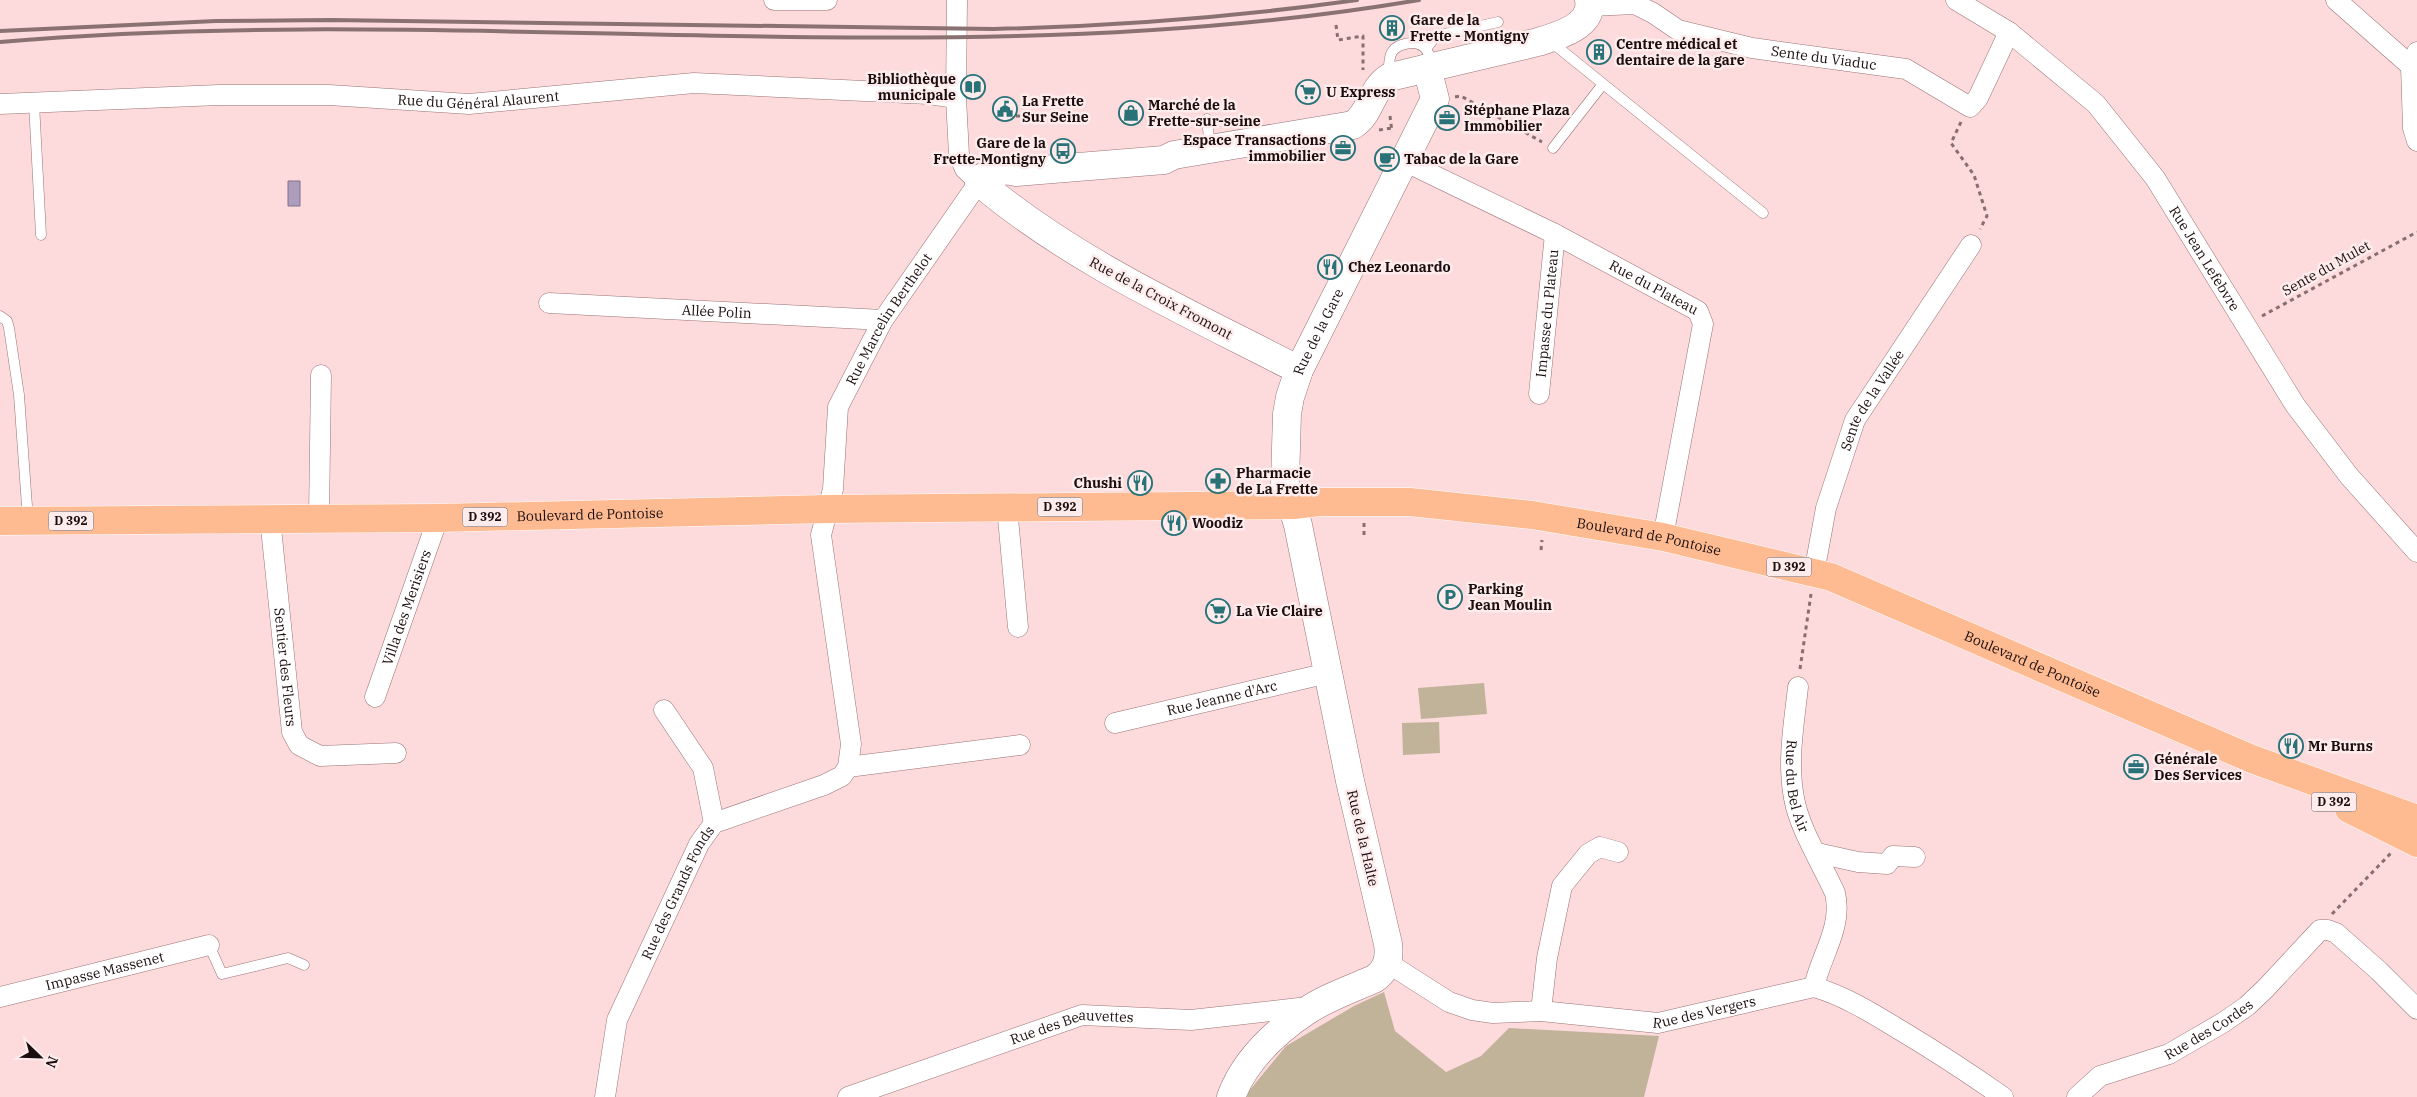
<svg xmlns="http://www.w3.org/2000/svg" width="2417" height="1097" viewBox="0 0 2417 1097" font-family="'IBM Plex Serif',serif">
<rect width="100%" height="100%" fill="#fddadb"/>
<path fill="#c0b399" d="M1484 683 1487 714 1421 719 1418 688Z
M1439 722 1440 753 1403 755 1402 723Z
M1384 992 1395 1031 1446 1072 1481 1056 1509 1028 1659 1036 1644 1097H1247L1249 1091 1286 1046 1354 1006Z"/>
<path fill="#ac9dbd" stroke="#817289" d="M288 181H300V206H288Z"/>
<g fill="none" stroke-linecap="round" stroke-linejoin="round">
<defs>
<path id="lane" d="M1550 41 1763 213
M1426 49 1436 36 1498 22
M1389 76C1389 68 1388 59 1392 52 1398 43 1416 40 1424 47 1429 52 1431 59 1432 65
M34 103 41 235
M1207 119 1210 148
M1553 148 1603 84
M0 316 7 321 9 328 19 395 28 520
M209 945 222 974 288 958 304 965"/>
<g id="street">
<path d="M774 0H827"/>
<path id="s1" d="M1956 0 2009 32 2096 104 2155 178 2295 405 2349 476 2417 552"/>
<path d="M2336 0 2411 66"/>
<path id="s2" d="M1590 6 1635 4 1653 13 1678 30 1752 48 1906 69 1970 107 1978 98 2009 32"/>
<path d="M2417 52 2411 66 2413 128 2417 141"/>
<path id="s3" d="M0 104 219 95H329L469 104 694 83 929 94 956 98"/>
<path id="s4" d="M1404 161 1555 234 1698 311 1703 324 1663 537"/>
<path id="s5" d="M549 303 883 320"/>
<path id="s6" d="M1539 394 1555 234"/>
<path d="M1007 507 1018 627"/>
<path d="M319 517 321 375"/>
<path id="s7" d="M270 518 292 732 299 745 320 756 396 753"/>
<path id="s8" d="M1814 573 1826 508 1855 420 1971 245"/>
<path id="s9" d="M1798 687C1794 724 1787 761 1794 798 1799 828 1822 864 1835 893 1843 927 1821 955 1814 987"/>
<path id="s10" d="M375 697 438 518"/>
<path d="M664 710 703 768 714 823"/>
<path id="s11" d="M1115 723 1328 673"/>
<path d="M848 767 1020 745"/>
<path d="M1817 853 1858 862 1887 864 1893 856 1915 857"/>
<path id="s12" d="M1388 963 1449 1002 1472 1010 1493 1013 1541 1011 1658 1023 1814 987C1845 996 1872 1013 1900 1030 1935 1051 1969 1073 2003 1097"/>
<path id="s13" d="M0 997 209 945"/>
<path d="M1541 1011 1547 958 1562 886 1588 854 1600 847 1618 852"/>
<path id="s14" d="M605 1097 617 1020 699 844 714 823 824 785 842 776 848 767 851 744 821 535 833 489 838 407 883 320 979 182 965 169 959 155 956 98 957 0"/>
<path id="s15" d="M848 1097 1082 1015 1191 1020 1299 1008 1306 1011"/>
<path id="s16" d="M2077 1097 2100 1076 2169 1054 2224 1022 2247 1006 2265 989 2320 930H2328L2336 933 2379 971 2417 1009"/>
</g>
<g id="secondary">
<path d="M1299 370C1189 313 1074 262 979 182 988 170 1002 169 1016 172L1164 160 1174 155 1353 125C1371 114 1371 88 1390 77L1538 42C1558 36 1594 26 1589 0"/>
<path id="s17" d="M1231 1097C1244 1062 1274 1033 1305 1012 1325 998 1351 989 1374 979 1387 970 1390 959 1388 944L1350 781 1298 525 1285 482 1287 414 1290 397 1299 370 1435 99 1427 68"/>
</g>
<g id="primary">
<path id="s18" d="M0 521 438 518 828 509 1293 505 1320 502H1410L1532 515 1663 537 1831 577 2252 759 2417 819"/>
<path d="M2349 809 2417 843"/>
</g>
</defs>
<use href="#lane" stroke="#9a7375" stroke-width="11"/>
<use href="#street" stroke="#9a7375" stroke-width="21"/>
<use href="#secondary" stroke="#9a7375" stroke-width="29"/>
<use href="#primary" stroke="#fff" stroke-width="29"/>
<path stroke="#876f70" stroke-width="3" stroke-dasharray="4 4" stroke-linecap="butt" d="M1336 25 1338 40 1363 36V70
M1455 97 1461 96 1542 142
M1016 116H1039
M1390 116 1392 132
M1961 122 1951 143 1974 175 1987 216 1980 229
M1379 130 1392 128
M2262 316 2417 232
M1364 523V536
M1541 550 1542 540
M1800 669 1811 594
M2332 914 2391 853"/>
<use href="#lane" stroke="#fff" stroke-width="10"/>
<use href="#street" stroke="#fff" stroke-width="20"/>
<use href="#secondary" stroke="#fff" stroke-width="28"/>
<use href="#primary" stroke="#febb92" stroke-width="28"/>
<path stroke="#8a7273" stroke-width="4" d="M0 31 216 21 331 20 994 29C1116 26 1236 17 1357 0
M0 42C472 1 950 80 1419 0"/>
</g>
<defs>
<symbol id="building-ring" viewBox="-11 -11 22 22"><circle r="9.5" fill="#feeced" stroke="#287278" stroke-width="1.5"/><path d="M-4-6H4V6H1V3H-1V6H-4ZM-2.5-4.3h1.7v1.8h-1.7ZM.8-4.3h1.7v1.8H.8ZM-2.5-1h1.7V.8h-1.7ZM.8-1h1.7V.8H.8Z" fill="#287278"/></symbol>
<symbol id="library-ring" viewBox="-11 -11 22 22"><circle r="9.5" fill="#feeced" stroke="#287278" stroke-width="1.5"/><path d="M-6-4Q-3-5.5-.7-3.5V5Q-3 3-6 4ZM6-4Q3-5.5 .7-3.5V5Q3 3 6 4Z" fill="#287278"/></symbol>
<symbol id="supermarket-ring" viewBox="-11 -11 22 22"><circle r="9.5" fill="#feeced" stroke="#287278" stroke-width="1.5"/><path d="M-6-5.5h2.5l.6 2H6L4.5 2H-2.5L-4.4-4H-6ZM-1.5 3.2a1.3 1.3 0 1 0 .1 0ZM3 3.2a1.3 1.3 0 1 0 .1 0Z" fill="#287278"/></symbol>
<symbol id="civic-ring" viewBox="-11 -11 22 22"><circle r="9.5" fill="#feeced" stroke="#287278" stroke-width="1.5"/><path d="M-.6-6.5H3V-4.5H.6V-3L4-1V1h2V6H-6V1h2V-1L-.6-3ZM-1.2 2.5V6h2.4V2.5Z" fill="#287278"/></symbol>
<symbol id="shop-ring" viewBox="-11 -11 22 22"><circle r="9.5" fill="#feeced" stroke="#287278" stroke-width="1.5"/><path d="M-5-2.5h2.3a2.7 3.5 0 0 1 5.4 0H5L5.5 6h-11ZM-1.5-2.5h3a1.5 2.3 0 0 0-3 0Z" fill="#287278"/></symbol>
<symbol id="office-ring" viewBox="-11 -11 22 22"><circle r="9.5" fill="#feeced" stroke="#287278" stroke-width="1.5"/><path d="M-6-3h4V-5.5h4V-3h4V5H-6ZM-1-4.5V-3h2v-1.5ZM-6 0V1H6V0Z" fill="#287278"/></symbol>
<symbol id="bus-ring" viewBox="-11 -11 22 22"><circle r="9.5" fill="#feeced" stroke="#287278" stroke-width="1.5"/><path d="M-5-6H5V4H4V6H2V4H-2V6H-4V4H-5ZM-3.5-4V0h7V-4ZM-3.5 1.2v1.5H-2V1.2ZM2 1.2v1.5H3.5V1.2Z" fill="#287278"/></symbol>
<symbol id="cafe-ring" viewBox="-11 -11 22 22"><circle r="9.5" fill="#feeced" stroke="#287278" stroke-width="1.5"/><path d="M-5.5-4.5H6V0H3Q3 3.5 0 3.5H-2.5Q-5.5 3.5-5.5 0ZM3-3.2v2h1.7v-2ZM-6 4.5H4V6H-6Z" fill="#287278"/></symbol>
<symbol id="restaurant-ring" viewBox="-11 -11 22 22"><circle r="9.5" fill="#feeced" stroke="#287278" stroke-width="1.5"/><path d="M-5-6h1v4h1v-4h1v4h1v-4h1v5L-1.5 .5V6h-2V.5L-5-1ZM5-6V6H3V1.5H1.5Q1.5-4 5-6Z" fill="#287278"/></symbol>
<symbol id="pharmacy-ring" viewBox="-11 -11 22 22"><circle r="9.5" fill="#feeced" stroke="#287278" stroke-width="1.5"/><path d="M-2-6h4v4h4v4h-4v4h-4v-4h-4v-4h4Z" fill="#287278"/></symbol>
<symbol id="parking-ring" viewBox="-11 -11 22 22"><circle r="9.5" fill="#feeced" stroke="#287278" stroke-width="1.5"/><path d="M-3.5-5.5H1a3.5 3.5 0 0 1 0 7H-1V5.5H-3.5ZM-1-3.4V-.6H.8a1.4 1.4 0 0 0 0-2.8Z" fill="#287278"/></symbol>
</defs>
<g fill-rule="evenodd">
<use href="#building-ring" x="1378" y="14" width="28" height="28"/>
<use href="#building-ring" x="1585" y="38" width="28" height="28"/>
<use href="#library-ring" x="959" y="73" width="28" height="28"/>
<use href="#supermarket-ring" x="1294" y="78" width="28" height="28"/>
<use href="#civic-ring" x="991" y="95" width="28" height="28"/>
<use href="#shop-ring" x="1117" y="99" width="28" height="28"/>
<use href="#office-ring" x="1433" y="104" width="28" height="28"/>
<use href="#office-ring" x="1329" y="134" width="28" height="28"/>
<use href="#bus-ring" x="1049" y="137" width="28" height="28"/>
<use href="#cafe-ring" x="1373" y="145" width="28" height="28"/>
<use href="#restaurant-ring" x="1316" y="253" width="28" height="28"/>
<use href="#pharmacy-ring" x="1204" y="467" width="28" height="28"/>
<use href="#restaurant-ring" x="1126" y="469" width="28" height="28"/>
<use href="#restaurant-ring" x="1160" y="509" width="28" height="28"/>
<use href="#parking-ring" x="1436" y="583" width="28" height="28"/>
<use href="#supermarket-ring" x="1204" y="597" width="28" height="28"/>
<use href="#restaurant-ring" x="2277" y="732" width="28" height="28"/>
<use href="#office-ring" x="2122" y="753" width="28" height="28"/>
</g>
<g text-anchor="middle" stroke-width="5" stroke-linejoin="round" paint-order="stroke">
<g fill="#feeced" stroke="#605152" stroke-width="1">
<rect x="1037.5" y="497.5" width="45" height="19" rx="4"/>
<rect x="462.5" y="507.5" width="45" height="19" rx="4"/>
<rect x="48.5" y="511.5" width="45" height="19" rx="4"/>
<rect x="1766.5" y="557.5" width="45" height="19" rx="4"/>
<rect x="2311.5" y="792.5" width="45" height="19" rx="4"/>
</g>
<g font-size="12" font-weight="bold" fill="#1c0e0f">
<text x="1060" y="511">D 392</text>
<text x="485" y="521">D 392</text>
<text x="71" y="525">D 392</text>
<text x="1789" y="571">D 392</text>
<text x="2334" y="806">D 392</text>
</g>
<g font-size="14" font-weight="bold" fill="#1c0e0f" stroke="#feeced" text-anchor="start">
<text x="1410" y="25">Gare de la<tspan x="1410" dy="16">Frette - Montigny</tspan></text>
<text x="1616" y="49">Centre médical et<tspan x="1616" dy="16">dentaire de la gare</tspan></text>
<text x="956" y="84" text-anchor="end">Bibliothèque<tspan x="956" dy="16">municipale</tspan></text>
<text x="1326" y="97">U Express</text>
<text x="1022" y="106">La Frette<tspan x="1022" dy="16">Sur Seine</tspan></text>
<text x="1148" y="110">Marché de la<tspan x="1148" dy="16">Frette-sur-seine</tspan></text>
<text x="1464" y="115">Stéphane Plaza<tspan x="1464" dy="16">Immobilier</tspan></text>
<text x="1326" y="145" text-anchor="end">Espace Transactions<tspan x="1326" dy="16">immobilier</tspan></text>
<text x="1046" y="148" text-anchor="end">Gare de la<tspan x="1046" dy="16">Frette-Montigny</tspan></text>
<text x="1404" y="164">Tabac de la Gare</text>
<text x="1348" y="272">Chez Leonardo</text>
<text x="1236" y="478">Pharmacie<tspan x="1236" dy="16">de La Frette</tspan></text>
<text x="1122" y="488" text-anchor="end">Chushi</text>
<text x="1192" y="528">Woodiz</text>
<text x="1468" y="594">Parking<tspan x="1468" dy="16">Jean Moulin</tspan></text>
<text x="1236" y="616">La Vie Claire</text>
<text x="2308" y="751">Mr Burns</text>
<text x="2154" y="764">Générale<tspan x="2154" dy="16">Des Services</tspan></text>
</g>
<g font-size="14" fill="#1c0e0f" stroke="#feeced">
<text dy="5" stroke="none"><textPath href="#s2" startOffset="244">Sente du Viaduc</textPath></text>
<text dy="5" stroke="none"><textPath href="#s3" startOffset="479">Rue du Général Alaurent</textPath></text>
<text dy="5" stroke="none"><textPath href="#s1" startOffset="364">Rue Jean Lefebvre</textPath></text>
<text transform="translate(2326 268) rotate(-29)" y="5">Sente du Mulet</text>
<text dy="5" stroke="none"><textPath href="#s4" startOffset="280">Rue du Plateau</textPath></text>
<text transform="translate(1161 298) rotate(28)" y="5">Rue de la Croix Fromont</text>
<text dy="5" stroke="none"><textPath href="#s5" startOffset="168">Allée Polin</textPath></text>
<text dy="5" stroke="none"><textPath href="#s6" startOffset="81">Impasse du Plateau</textPath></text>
<text dy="5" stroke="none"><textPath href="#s14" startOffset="911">Rue Marcelin Berthelot</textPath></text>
<text dy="5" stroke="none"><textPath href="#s17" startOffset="861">Rue de la Gare</textPath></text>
<text dy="5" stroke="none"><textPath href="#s8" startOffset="184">Sente de la Vallée</textPath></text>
<text dy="5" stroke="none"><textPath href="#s18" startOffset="590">Boulevard de Pontoise</textPath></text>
<text dy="5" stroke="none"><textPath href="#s18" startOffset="1652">Boulevard de Pontoise</textPath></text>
<text dy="5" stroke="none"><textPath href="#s10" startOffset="95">Villa des Merisiers</textPath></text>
<text dy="5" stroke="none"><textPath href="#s18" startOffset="2058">Boulevard de Pontoise</textPath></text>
<text dy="5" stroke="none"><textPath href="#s7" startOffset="150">Sentier des Fleurs</textPath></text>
<text dy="5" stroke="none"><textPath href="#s11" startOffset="110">Rue Jeanne d'Arc</textPath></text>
<text dy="5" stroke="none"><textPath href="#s9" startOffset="100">Rue du Bel Air</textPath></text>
<text transform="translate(1363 838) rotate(77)" y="5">Rue de la Halte</text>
<text dy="5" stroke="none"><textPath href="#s14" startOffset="219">Rue des Grands Fonds</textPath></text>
<text dy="5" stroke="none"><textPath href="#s13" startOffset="108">Impasse Massenet</textPath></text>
<text dy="5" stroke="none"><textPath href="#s12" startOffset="331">Rue des Vergers</textPath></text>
<text dy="5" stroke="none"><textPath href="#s16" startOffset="150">Rue des Cordes</textPath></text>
<text dy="5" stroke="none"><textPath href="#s15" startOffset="236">Rue des Beauvettes</textPath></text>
</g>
</g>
<g transform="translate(40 1057) rotate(113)" stroke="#feeced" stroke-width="4" paint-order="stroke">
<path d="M0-4L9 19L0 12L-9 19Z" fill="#1c0e0f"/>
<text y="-8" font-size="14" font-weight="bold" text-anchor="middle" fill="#1c0e0f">N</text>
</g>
</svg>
